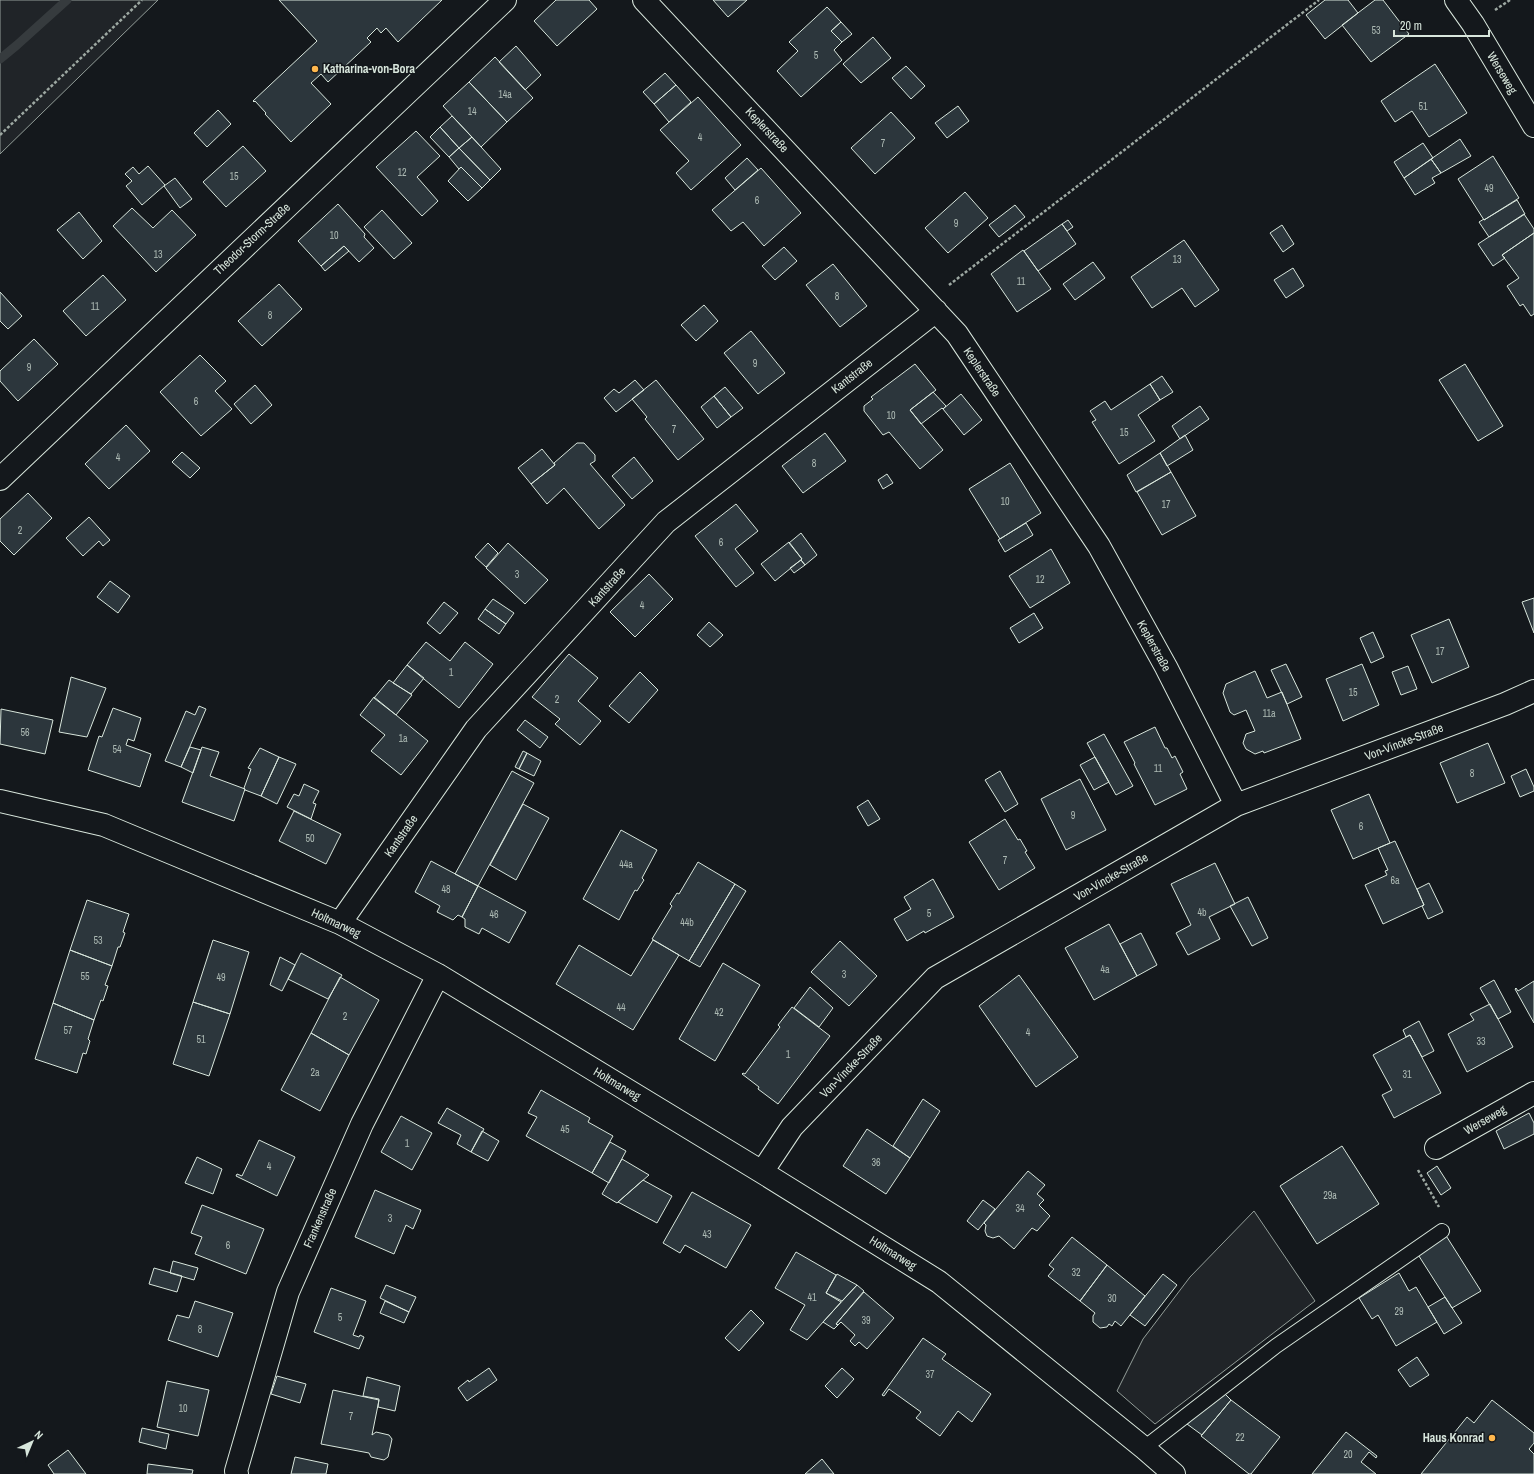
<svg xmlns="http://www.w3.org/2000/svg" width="1534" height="1474" viewBox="0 0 1534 1474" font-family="'Archivo Narrow',sans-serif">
<rect width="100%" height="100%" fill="#14181c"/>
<path fill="#202428" stroke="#939e99" d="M0 0H158L0 154Z
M1254 1211 1315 1301 1155 1424 1117 1391 1143 1339 1190 1277Z"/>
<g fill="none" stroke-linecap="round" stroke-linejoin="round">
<path stroke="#363b3e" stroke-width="9" d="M0 59 17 45 67 0"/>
</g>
<path fill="#2c363c" stroke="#d8e6dc" d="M279 0H442L398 42 386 28 381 33 377 28 367 38 371 42 328 82 321 74 311 83 331 104 291 142 265 114 266 113 255 101 254 102 253 101 317 41Z
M556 0H589L597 9 557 46 534 21Z
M713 0H747L728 17Z
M1325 0H1348L1358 13 1325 39 1306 15Z
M1375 0H1383L1409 34 1371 62 1342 25Z
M827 7 841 22 831 31 842 42 834 50 842 60 801 97 777 71 798 51 789 42Z
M841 22 852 34 842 42 831 31Z
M873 37 891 58 861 83 843 64Z
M516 46 541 75 525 90 499 62Z
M495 57 533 98 507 122 469 82Z
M1435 64 1467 113 1429 137 1412 111 1395 122 1381 101Z
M906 66 925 86 911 99 892 78Z
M665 73 676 85 654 104 643 92Z
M469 82 507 122 481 147 443 106Z
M676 85 691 102 669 122 654 104Z
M698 97 741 145 691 190 676 173 689 161 660 130Z
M958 106 969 121 947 138 935 123Z
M218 110 231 124 207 147 194 133Z
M891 112 915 138 875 174 851 148Z
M452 116 472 137 459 148 440 127Z
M440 127 459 148 449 157 430 137Z
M416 131 440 156 417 177 438 201 422 216 376 167Z
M472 137 501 169 490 180 459 148Z
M1460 139 1471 156 1441 173 1431 159Z
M1423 143 1433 158 1404 178 1394 162Z
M243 146 266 171 226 207 203 182Z
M459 148 490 180 482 188 461 167 459 169 449 157Z
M1493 156 1519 198 1484 220 1458 179Z
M747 158 758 170 735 190 725 178Z
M1431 159 1441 173 1432 178 1435 183 1415 195 1404 178Z
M148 166 165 185 142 205 126 186 132 181 125 174 133 167 139 174Z
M461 167 482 188 468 201 448 181Z
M761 168 801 213 764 246 743 222 731 231 712 210Z
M175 178 192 199 180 208 164 186Z
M965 192 988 218 948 253 925 228Z
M1517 200 1525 214 1489 237 1479 222 1484 219V220Z
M338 204 365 234 364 237 374 248 359 262 344 246 321 266 298 241Z
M1015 205 1025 217 999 237 989 225Z
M132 208 153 228 172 210 196 235 156 272 113 226Z
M382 210 412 243 394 259 364 227Z
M79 212 102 241 83 259 57 230Z
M1524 214 1534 229V233L1502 255 1505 258 1493 266 1478 244Z
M1068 220 1073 227 1067 231 1062 224Z
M1062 224 1076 244 1038 271 1024 251Z
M1282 225 1294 244 1283 252 1270 233Z
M1534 233V314L1531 316 1523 304 1520 306 1507 286 1519 278 1502 255Z
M1184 240 1219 290 1195 307 1182 288 1152 308 1131 277Z
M344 246 349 251 325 271 321 266Z
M784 247 797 261 775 280 762 266Z
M1023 250 1051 289 1017 312 991 274Z
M1093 262 1105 278 1075 300 1063 284Z
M833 264 867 306 840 327 806 285Z
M1293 268 1304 286 1286 298 1274 280Z
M103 275 126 300 86 336 63 311Z
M279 284 302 309 262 346 238 321Z
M0 292 22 316 8 329 0 321Z
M704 305 718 321 696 341 681 325Z
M751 331 785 373 758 394 724 353Z
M34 339 58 364 18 401 0 381V371Z
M200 355 226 381 215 391 232 409 201 436 160 392Z
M915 364 936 390 910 410 943 450 920 469 889 432 883 435 864 411V406L873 399 871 397Z
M1465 364 1503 426 1478 441 1439 380Z
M1162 376 1173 392 1160 400 1150 384Z
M635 380 644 390 616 412 604 398 614 389 619 393Z
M656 380 704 439 678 460 645 419 647 417 632 399Z
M1150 384 1160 400 1138 415 1155 441 1119 464 1092 422 1096 420 1090 411 1105 401 1111 410Z
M255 385 272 405 251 424 234 404Z
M725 387 743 408 731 417 714 396Z
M933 392 946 406 943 409 942 408 921 424 910 410Z
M961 394 982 420 964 435 943 409Z
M714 396 731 417 717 428 701 407Z
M1200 406 1209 419 1180 439 1172 426Z
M126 425 150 451 109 489 85 464Z
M825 433 846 461 803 493 782 466Z
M1185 435 1193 450 1167 466 1160 453Z
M577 443H584L595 455V461L590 464 625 505 599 529 564 488 547 504 531 484 555 465 554 463Z
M542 449 555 465 531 484 518 468Z
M182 452 200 468 190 478 172 462Z
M1160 453 1171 472 1136 492 1127 475Z
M634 457 653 481 632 499 612 476Z
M1010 463 1041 513 1000 539 969 489Z
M1171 472 1196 516 1162 535 1137 492Z
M887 474 893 483 883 489 878 480Z
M28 493 52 518 14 555 0 541V519Z
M736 504 758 531 735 549 754 573 736 587 695 536Z
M89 517 110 540 103 546 99 541 83 556 66 538Z
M1026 523 1033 535 1005 552 998 540Z
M801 533 817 555 805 565 801 560 802 559 789 543Z
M789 542 802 559 775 581 761 564Z
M488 543 498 553 486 567 475 557Z
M508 543 548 580 525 604 486 568Z
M1051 549 1070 583 1030 608 1009 576Z
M801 560 805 565 794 573 790 568Z
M649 574 673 599 635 637 610 612Z
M110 581 130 596 118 613 97 597Z
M1534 598V633L1522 602Z
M493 599 514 613 506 624 485 609Z
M444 602 458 613 440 634 427 623Z
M485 609 506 624 499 634 478 619Z
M1034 613 1043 628 1019 643 1010 628Z
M1449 619 1469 667 1432 683 1411 635Z
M709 622 723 635 710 647 697 635Z
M1373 632 1384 657 1371 663 1360 638Z
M426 642 450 661 465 642 493 664 459 708 407 665Z
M569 654 598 678 578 701 601 721 580 745 555 724 560 719 532 697Z
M1286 664 1302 697 1287 704 1271 670Z
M1362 664 1379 705 1343 721 1326 679Z
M407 665 424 678 411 694 393 683Z
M1408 666 1417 689 1401 695 1392 672Z
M1255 671 1267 698 1282 692 1301 739 1264 753 1263 751 1255 754 1246 749 1243 743 1246 734 1255 731 1246 710 1234 715 1230 712 1223 693 1226 684Z
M640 672 658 690 629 723 609 706Z
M71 677 106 688 87 737 59 732Z
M389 680 412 695 396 715 374 698Z
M374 697 428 741 401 775 371 751 385 735 360 715Z
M199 706 206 709 181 767 165 761 186 711 195 715Z
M113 708 141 718 134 741 128 739 126 745 151 754 140 787 88 770 99 736 102 737Z
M1 709 53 720 45 754 0 744Z
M525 720 548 737 540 748 517 730Z
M1155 727 1165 748H1167L1172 758 1175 756 1183 772 1180 774 1187 789 1155 805 1134 764 1135 763 1124 742Z
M1104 734 1133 786 1116 795 1087 743Z
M1488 743 1505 783 1457 803 1440 763Z
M190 747 201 750 193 773 181 767Z
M202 747 219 752 210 776 245 789 234 821 182 802Z
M260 748 279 757 261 796 245 790 244 788 251 769 248 768Z
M523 751 527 753 519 769 515 767Z
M527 753 541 761 534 776 519 769Z
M279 757 296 764 277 804 261 796Z
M1095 757 1109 782 1094 790 1080 765Z
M1526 769 1534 787V791L1520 797 1511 776Z
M512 771 534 783 478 886 455 874Z
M1000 771 1018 804 1005 812 985 780Z
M1080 779 1106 830 1066 850 1041 799Z
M304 784 319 791 313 803 316 804 311 819 287 807 294 794 299 796Z
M1369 794 1390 843 1353 859 1331 810Z
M868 800 880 819 868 826 857 807Z
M523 804 549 818 516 880 490 865Z
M294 811 341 834 326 864 279 841Z
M1005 819 1018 840 1020 839 1027 851 1025 852 1035 868 999 890 969 842Z
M621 830 657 850 642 878 644 880 637 891 635 890 619 920 583 899Z
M1395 841 1424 905 1383 924 1365 885 1387 875 1385 871 1388 870 1378 848Z
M431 861 478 886 462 917 458 915 453 920 437 912 440 906 415 892Z
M698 862 735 884 689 961 652 939 672 906 670 904 677 893 679 894Z
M1215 863 1235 904 1209 917 1220 939 1188 955 1176 933 1191 925 1171 884Z
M933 879 954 917 925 933 924 931 907 941 894 919 911 909 904 897Z
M1429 883 1443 912 1428 919 1422 906 1424 905 1417 889Z
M735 884 746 891 700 967 689 961Z
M478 886 526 912 509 943 482 928 479 934 465 927V919L462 917Z
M1248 897 1268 938 1252 946 1230 906Z
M87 900 129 914 123 932 125 933 120 947H118L112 966 70 950Z
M1109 924 1137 976 1094 1000 1065 948Z
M1141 933 1157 965 1137 976 1120 944Z
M213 940 249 952 230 1014 193 1002Z
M653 940 679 955 633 1030 556 984 579 945 631 976Z
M840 941 877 976 849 1006 811 972Z
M70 950 112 966 105 985 108 986 103 1001 101 1000 94 1020 53 1003Z
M301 953 342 975 328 999 288 979Z
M280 957 295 965 282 991 270 985Z
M723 963 760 985 715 1061 679 1039Z
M1019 975 1078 1057 1036 1087 979 1006Z
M340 977 379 1000 349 1055 311 1033Z
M1494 980 1511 1012 1498 1019 1480 988Z
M1534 981V1023L1515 989 1516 988 1518 991Z
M810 987 833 1008 819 1027 794 1008Z
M193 1002 230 1014 209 1076 173 1064Z
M53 1003 94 1020 88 1039 90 1041 86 1054 83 1053 77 1073 35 1059Z
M1490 1004 1513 1047 1467 1072 1448 1034 1474 1020 1470 1014Z
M792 1007 830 1036 778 1104 758 1089 759 1087 742 1074 743 1073 745 1074 780 1027 778 1025Z
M1419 1021 1434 1051 1422 1057 1410 1035 1406 1037 1403 1030Z
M311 1033 349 1055 320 1111 281 1090Z
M1410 1035 1441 1093 1394 1118 1382 1095 1392 1090 1373 1055Z
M541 1090 590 1118 588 1122 613 1136 592 1173 526 1136 537 1117 528 1113Z
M923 1099 940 1111 910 1158 893 1146Z
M447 1108 484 1129 471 1152 457 1144 461 1135 438 1123Z
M1529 1113 1534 1123V1134L1504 1149 1496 1131Z
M401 1116 432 1133 412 1170 381 1152Z
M867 1129 910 1158 886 1194 843 1166Z
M482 1131 499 1141 488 1161 471 1152Z
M259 1140 295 1157 277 1196 236 1176 237 1174 242 1176Z
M610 1142 626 1151 609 1183 592 1173Z
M1342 1146 1379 1204 1317 1244 1280 1186Z
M197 1157 222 1169 213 1194 185 1183Z
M622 1159 649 1175 617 1203 602 1194Z
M1437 1166 1451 1188 1441 1195 1427 1173Z
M1028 1171 1045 1185 1037 1194 1044 1200 1039 1205 1050 1216 1037 1231 1032 1228 1014 1249 999 1236 993 1238 987 1236 985 1231 986 1225 984 1223Z
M643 1180 672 1196 657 1223 618 1202Z
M375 1190 421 1210 413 1229 406 1225 394 1254 355 1237Z
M692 1192 751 1225 726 1268 685 1245 680 1253 663 1243Z
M983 1200 995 1209 978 1230 967 1221Z
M202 1205 264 1229 246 1274 195 1254 202 1237 191 1233Z
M1445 1234 1481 1291 1452 1308 1417 1253Z
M1072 1237 1107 1265 1080 1301 1048 1276 1054 1269 1049 1265Z
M796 1252 836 1275 826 1293 841 1302 807 1340 790 1330 805 1305 775 1288Z
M173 1261 198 1268 194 1280 170 1273Z
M1107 1265 1145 1296 1121 1326 1115 1321 1112 1326 1109 1324 1107 1327 1100 1328 1093 1322V1316L1095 1313 1080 1301Z
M154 1268 182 1276 177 1292 149 1284Z
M1399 1273 1409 1291 1416 1287 1437 1322 1396 1346 1378 1315 1372 1319 1359 1298Z
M837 1274 857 1285 842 1301 826 1293Z
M1163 1274 1177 1285 1145 1326 1130 1315Z
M386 1285 416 1297 409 1312 380 1298Z
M857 1285 864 1291 836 1324 838 1325 834 1329 823 1322Z
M331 1288 366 1301 353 1335 359 1337 360 1335 364 1337 359 1349 314 1332Z
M864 1292 894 1318 867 1349 859 1342 855 1346 850 1341 855 1335 841 1322 838 1325 836 1324Z
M1445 1297 1462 1323 1444 1334 1428 1307Z
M195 1301 233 1313 218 1357 168 1340 177 1315 189 1318Z
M385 1301 409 1312 404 1323 380 1313Z
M751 1310 764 1323 739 1351 725 1338Z
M923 1338 946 1354 942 1359 991 1394 972 1422 958 1411 940 1436 916 1418 921 1412 889 1389 884 1396 882 1395Z
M1417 1357 1429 1375 1410 1387 1398 1370Z
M489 1368 497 1380 467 1401 458 1388 468 1380 469 1382Z
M842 1368 854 1379 837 1398 825 1386Z
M277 1376 306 1384 300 1403 271 1394Z
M367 1377 400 1386 395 1411 378 1407 379 1399 363 1396Z
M167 1381 209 1390 198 1436 157 1427Z
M333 1390 379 1400 372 1435 376 1432 389 1435 392 1439 388 1457 384 1460 371 1457 369 1453 321 1444Z
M1224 1393 1231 1400 1202 1435 1187 1424Z
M1231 1400 1280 1437 1251 1474H1249L1201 1436Z
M1492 1400 1534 1433V1443L1529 1449 1534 1454V1474H1421L1467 1417 1474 1423Z
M142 1428 169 1434 166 1449 139 1442Z
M1346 1432 1377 1456 1376 1458 1369 1452 1361 1462 1376 1474H1312Z
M68 1450 86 1474H54L48 1465Z
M295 1457 328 1464 326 1474H291Z
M822 1459 834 1474H805Z
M148 1464 193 1470 192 1474H147Z"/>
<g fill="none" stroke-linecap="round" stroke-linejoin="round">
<defs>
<path id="lane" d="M1144 1448 1276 1346 1442 1231"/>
<path id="street" d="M644 0 957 334 1099 546 1166 667 1236 805
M1456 0 1473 24 1534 126
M0 479 505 0
M0 801 104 825 340 923 438 975 762 1172 939 1282 1144 1448 1174 1474
M340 923 476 729 666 522 936 311
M1436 1148 1534 1093
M762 1172 792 1127 935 978 1236 805 1505 704 1534 691
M237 1474 236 1471 288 1292 362 1124 438 975"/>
</defs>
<use href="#lane" stroke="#d8e6dc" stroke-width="16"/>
<use href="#street" stroke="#d8e6dc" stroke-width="24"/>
<path stroke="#9da8a2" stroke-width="2.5" stroke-dasharray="3 2" stroke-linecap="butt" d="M1495 10 1510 0
M0 135 142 0
M949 285 1319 0
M1418 1170 1439 1207"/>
<use href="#lane" stroke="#14181c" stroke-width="14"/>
<use href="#street" stroke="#14181c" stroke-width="22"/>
</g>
<g fill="#ffb74d" stroke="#14181c" stroke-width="1.5">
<circle cx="315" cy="69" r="4"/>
<circle cx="1492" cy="1438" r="4"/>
</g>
<g text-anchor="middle" stroke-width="3" stroke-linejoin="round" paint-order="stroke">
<g font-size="10" fill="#adbab4">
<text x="1376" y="34">53</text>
<text x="816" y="59">5</text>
<text x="505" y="98">14a</text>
<text x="1423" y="110">51</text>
<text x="472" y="115">14</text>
<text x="700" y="141">4</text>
<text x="883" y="147">7</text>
<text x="402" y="176">12</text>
<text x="234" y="180">15</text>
<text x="1489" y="192">49</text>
<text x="757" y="204">6</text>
<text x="956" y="227">9</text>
<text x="334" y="239">10</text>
<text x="158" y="258">13</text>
<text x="1177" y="263">13</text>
<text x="1021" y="285">11</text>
<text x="837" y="300">8</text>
<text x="95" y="310">11</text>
<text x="270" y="319">8</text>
<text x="755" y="367">9</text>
<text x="29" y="371">9</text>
<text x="196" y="405">6</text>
<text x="891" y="419">10</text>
<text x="674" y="433">7</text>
<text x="1124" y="436">15</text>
<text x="118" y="461">4</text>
<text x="814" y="467">8</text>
<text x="1005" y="505">10</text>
<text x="1166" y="508">17</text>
<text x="20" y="534">2</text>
<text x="721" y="546">6</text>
<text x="517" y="578">3</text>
<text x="1040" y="583">12</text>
<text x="642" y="609">4</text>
<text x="1440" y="655">17</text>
<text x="451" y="676">1</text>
<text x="1353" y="696">15</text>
<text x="557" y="703">2</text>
<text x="1269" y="717">11a</text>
<text x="25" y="736">56</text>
<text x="403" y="742">1a</text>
<text x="117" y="753">54</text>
<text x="1158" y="772">11</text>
<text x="1472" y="777">8</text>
<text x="1073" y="819">9</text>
<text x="1361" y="830">6</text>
<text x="310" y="842">50</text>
<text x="1005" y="864">7</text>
<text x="626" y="868">44a</text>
<text x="1395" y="884">6a</text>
<text x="446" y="893">48</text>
<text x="1202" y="916">4b</text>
<text x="929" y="917">5</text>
<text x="494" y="918">46</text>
<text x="687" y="926">44b</text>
<text x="98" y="944">53</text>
<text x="1105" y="973">4a</text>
<text x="844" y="978">3</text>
<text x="85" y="980">55</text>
<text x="221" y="981">49</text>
<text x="621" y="1011">44</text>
<text x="719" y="1016">42</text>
<text x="345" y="1020">2</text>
<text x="68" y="1034">57</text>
<text x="1028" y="1036">4</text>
<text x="201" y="1043">51</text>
<text x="1481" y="1045">33</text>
<text x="788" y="1058">1</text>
<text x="315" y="1076">2a</text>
<text x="1407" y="1078">31</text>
<text x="565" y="1133">45</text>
<text x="407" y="1147">1</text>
<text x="876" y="1166">36</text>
<text x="269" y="1170">4</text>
<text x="1330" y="1199">29a</text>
<text x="1020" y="1212">34</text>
<text x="390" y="1222">3</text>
<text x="707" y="1238">43</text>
<text x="228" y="1249">6</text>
<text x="1076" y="1276">32</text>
<text x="812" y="1301">41</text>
<text x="1112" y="1302">30</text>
<text x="1399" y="1315">29</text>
<text x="340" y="1321">5</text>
<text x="866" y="1324">39</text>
<text x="200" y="1333">8</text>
<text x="930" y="1378">37</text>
<text x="183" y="1412">10</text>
<text x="351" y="1420">7</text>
<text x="1240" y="1441">22</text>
<text x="1348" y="1458">20</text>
</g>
<g font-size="12" font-weight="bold" fill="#d8e6dc" stroke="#14181c" text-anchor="start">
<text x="323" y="73">Katharina-von-Bora</text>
<text x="1484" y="1442" text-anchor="end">Haus Konrad</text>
</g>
<g font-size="12" fill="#d8e6dc" stroke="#14181c">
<text transform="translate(1502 73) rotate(59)" y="4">Werseweg</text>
<text transform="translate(767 130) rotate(47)" y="4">Keplerstraße</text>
<text transform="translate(252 239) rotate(-43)" y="4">Theodor-Storm-Straße</text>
<text transform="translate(982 372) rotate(56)" y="4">Keplerstraße</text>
<text transform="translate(852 376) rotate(-38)" y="4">Kantstraße</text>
<text transform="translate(607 587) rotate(-48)" y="4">Kantstraße</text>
<text transform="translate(1154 646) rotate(61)" y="4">Keplerstraße</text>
<text transform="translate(1404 742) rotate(-21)" y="4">Von-Vincke-Straße</text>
<text transform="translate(401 836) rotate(-55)" y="4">Kantstraße</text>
<text transform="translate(1111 877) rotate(-30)" y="4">Von-Vincke-Straße</text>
<text transform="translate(336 923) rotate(25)" y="4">Holtmarweg</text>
<text transform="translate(851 1066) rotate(-46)" y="4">Von-Vincke-Straße</text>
<text transform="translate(617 1084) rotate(31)" y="4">Holtmarweg</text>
<text transform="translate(1485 1120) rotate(-30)" y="4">Werseweg</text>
<text transform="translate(320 1218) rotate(-66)" y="4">Frankenstraße</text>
<text transform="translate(893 1253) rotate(32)" y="4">Holtmarweg</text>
</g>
</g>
<g transform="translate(32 1442) rotate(44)" stroke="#14181c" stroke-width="3" paint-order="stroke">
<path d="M0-3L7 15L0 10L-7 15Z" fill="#d8e6dc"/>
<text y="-6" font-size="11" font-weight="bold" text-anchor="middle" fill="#d8e6dc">N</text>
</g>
<path d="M1394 30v6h95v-6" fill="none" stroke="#d8e6dc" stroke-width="2"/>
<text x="1400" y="30" font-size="12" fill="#d8e6dc" stroke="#14181c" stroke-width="3" paint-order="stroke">20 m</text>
</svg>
